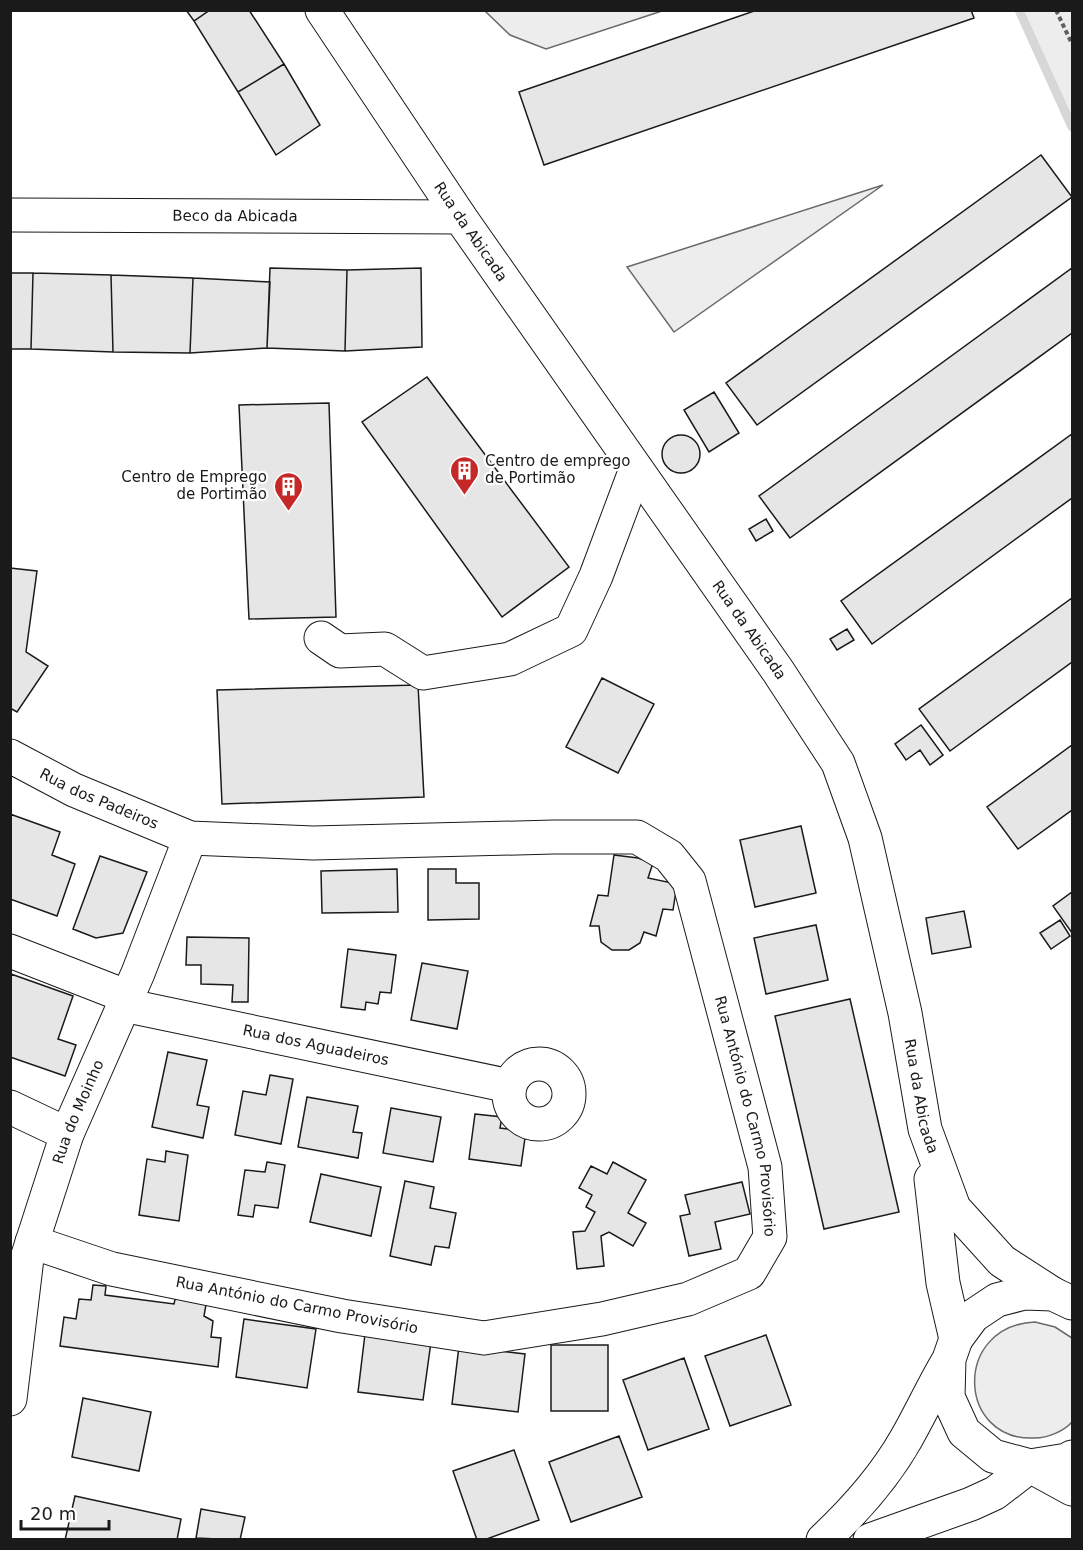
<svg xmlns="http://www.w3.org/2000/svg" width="1083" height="1550" viewBox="0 0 1083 1550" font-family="'DejaVu Sans',sans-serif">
<rect width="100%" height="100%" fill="#fff"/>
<path fill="#ededed" stroke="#6a6a6a" stroke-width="1.5" d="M485 11H662L546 49 510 35Z
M1019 11H1072V127Z
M883 185 674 332 627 267Z
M1035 1322 1055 1327 1072 1338V1422C1064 1431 1048 1438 1035 1438 957 1442 952 1326 1035 1322Z"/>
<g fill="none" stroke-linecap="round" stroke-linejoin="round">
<path stroke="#d7d7d7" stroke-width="9" d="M1019 10 1072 127"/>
</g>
<path fill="#e6e6e6" stroke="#1a1a1a" stroke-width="1.5" d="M186 10H210L194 21Z
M210 10H249L284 64 238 92 194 21Z
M757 10H971L974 18 544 165 519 92Z
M284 64 320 125 276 155 238 92Z
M1041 155 1072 197 757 425 726 383Z
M270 268 347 270 345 351 267 348Z
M421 268 422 347 345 351 347 270Z
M1072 268V333L790 538 759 496Z
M10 273H33L31 349H10Z
M33 273 111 275 113 352 31 349Z
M111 275 193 278 190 353 113 352Z
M193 278 270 282 267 348 190 353Z
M427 377 569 567 502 617 362 422Z
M714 392 739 433 709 452 684 410Z
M329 403 336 617 249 619 239 405Z
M1072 434V498L872 644 841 601Z
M662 454a19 19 0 1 1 38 0a19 19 0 1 1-38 0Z
M766 519 773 531 756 541 749 529Z
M10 568 37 571 26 652 48 666 17 712 10 708Z
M1072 598V662L950 751 919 709Z
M847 629 854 640 837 650 830 639Z
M602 678 654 704 618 773 566 747Z
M418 685 424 797 222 804 217 690Z
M921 725 943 755 930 765 920 750 906 760 895 744Z
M1072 745V810L1018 849 987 807Z
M10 814 60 832 52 855 75 864 57 916 10 899Z
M801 826 816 893 755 907 740 840Z
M614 855 638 858 653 863 648 878 677 884 673 910 663 909 656 936 644 932 640 943 629 950H612L601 942 599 926H590L598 895 608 896Z
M100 856 147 872 123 933 96 938 73 929Z
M397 869 398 912 322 913 321 871Z
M428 869H456V883H479V919L428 920Z
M1072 892V933L1053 906Z
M964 911 971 947 932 954 926 918Z
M1060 920 1070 936 1051 949 1040 933Z
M816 925 828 980 766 994 754 938Z
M187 937 249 938 248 1002H232L233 985 201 984V965H186Z
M348 949 396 955 391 993 380 992 378 1004 366 1002 365 1010 341 1007Z
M422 963 468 971 457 1029 411 1020Z
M11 974 73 996 58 1039 76 1045 65 1076 10 1057Z
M850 999 899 1212 824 1229 775 1016Z
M168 1052 207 1060 197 1105 209 1107 203 1138 152 1127Z
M270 1075 293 1079 281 1144 235 1135 243 1091 266 1095Z
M307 1097 358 1106 353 1132 362 1133 358 1158 298 1147Z
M391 1108 441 1117 433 1162 383 1153Z
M475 1114 502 1117 500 1128 526 1131 521 1166 469 1159Z
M166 1151 188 1155 179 1221 139 1215 147 1159 165 1162Z
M267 1162 285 1165 278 1208 255 1205 253 1217 238 1215 245 1170 265 1172Z
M613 1162 646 1180 628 1213 646 1223 633 1246 609 1232 601 1236 604 1266 577 1269 573 1232 585 1231 595 1212 586 1207 592 1195 579 1188 591 1166 607 1174Z
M321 1174 381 1187 371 1236 310 1222Z
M405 1181 434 1187 430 1208 456 1213 449 1248 435 1246 431 1265 390 1256Z
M742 1182 750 1214 715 1222 721 1249 689 1256 680 1216 690 1214 685 1195Z
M93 1285 106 1286 105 1295 174 1304 176 1295 207 1299 204 1316 213 1321 211 1337 221 1338 218 1367 60 1346 64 1317 76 1319 79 1299 91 1300Z
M244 1319 316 1329 307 1388 236 1377Z
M365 1334 431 1342 423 1400 358 1392Z
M766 1335 791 1405 730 1426 705 1356Z
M551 1345H608V1411H551Z
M459 1346 525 1354 518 1412 452 1404Z
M684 1358 709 1429 648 1450 623 1380Z
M83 1398 151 1412 139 1471 72 1457Z
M619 1436 642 1497 571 1522 549 1462Z
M514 1450 539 1520 484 1540H477L453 1471Z
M75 1496 181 1519 177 1540H65Z
M201 1509 245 1517 240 1540 196 1538Z"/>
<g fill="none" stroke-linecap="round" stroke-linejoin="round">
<defs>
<g id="minor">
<path id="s1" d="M322 10 460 217 778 671 838 763 865 838 905 1013 925 1129 954 1208 1002 1261 1053 1294"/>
<path id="s2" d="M10 215 460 217"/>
<path d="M321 638 340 651 385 649 423 673 510 659 571 630 596 576 636 469"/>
<path id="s3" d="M10 756 74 790 190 838 313 843 554 837H637L669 856 689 881 765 1167 770 1237 749 1273 688 1299 602 1319 484 1338 342 1316 112 1269 32 1242"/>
<path d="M10 951 128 997"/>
<path id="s4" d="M124 1005 510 1086"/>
<circle cx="539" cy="1094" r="30"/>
<path d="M10 1107 67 1134"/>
<path d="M931 1179 943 1283 956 1339"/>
<path id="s5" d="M10 1399 27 1258 67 1134 138 973 190 838"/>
</g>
<path id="major" d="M1072 1303 1053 1294 1024 1293 997 1300 973 1316 956 1339 949 1359 948 1397 964 1432 993 1456 1030 1466 1067 1460 1072 1457
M823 1540C855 1510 885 1476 906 1439 921 1413 933 1386 948 1361
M870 1540 971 1504 995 1493 1030 1466 1072 1489"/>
</defs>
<use href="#minor" stroke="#1a1a1a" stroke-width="35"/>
<use href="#major" stroke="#1a1a1a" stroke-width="35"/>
<path stroke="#5f5f5f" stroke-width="4" stroke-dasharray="4.5 3" stroke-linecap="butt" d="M1056 10 1072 44"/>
<use href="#minor" stroke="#fff" stroke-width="33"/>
<use href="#major" stroke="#fff" stroke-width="33"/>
</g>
<defs>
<symbol id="building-pin" viewBox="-11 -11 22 30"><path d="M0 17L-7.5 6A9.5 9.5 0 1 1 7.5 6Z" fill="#c62828" stroke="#fff"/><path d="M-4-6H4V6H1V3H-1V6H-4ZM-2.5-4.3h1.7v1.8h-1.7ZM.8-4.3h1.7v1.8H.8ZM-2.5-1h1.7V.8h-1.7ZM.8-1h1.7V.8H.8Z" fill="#fff"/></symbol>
</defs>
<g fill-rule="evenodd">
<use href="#building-pin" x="448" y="454" width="33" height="45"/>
<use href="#building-pin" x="272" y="470" width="33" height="45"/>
</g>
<g text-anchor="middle" stroke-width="4.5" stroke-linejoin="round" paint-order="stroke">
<g font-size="15" fill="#1a1a1a" stroke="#fff">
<text dy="5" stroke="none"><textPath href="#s2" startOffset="225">Beco da Abicada</textPath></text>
<text dy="5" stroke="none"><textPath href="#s1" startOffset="267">Rua da Abicada</textPath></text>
<text dy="5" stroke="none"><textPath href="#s1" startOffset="753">Rua da Abicada</textPath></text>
<text dy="5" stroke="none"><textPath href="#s3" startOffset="99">Rua dos Padeiros</textPath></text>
<text dy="5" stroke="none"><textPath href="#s4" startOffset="196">Rua dos Aguadeiros</textPath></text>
<text dy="5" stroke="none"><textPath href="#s1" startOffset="1257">Rua da Abicada</textPath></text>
<text dy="5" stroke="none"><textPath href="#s5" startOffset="297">Rua do Moinho</textPath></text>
<text dy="5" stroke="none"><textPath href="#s3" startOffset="957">Rua António do Carmo Provisório</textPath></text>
<text transform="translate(297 1305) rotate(11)" y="5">Rua António do Carmo Provisório</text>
</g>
<g font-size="15" fill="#1a1a1a" stroke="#fff" text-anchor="start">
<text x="485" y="466">Centro de emprego<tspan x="485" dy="17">de Portimão</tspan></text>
<text x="267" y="482" text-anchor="end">Centro de Emprego<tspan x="267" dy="17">de Portimão</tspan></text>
</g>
</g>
<rect width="1083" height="1550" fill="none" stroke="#1a1a1a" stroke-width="24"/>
<path d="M21 1520v9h88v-9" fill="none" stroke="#1a1a1a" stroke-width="3"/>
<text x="30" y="1520" font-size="18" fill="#1a1a1a" stroke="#ffffff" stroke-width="4.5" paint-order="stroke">20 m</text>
</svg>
